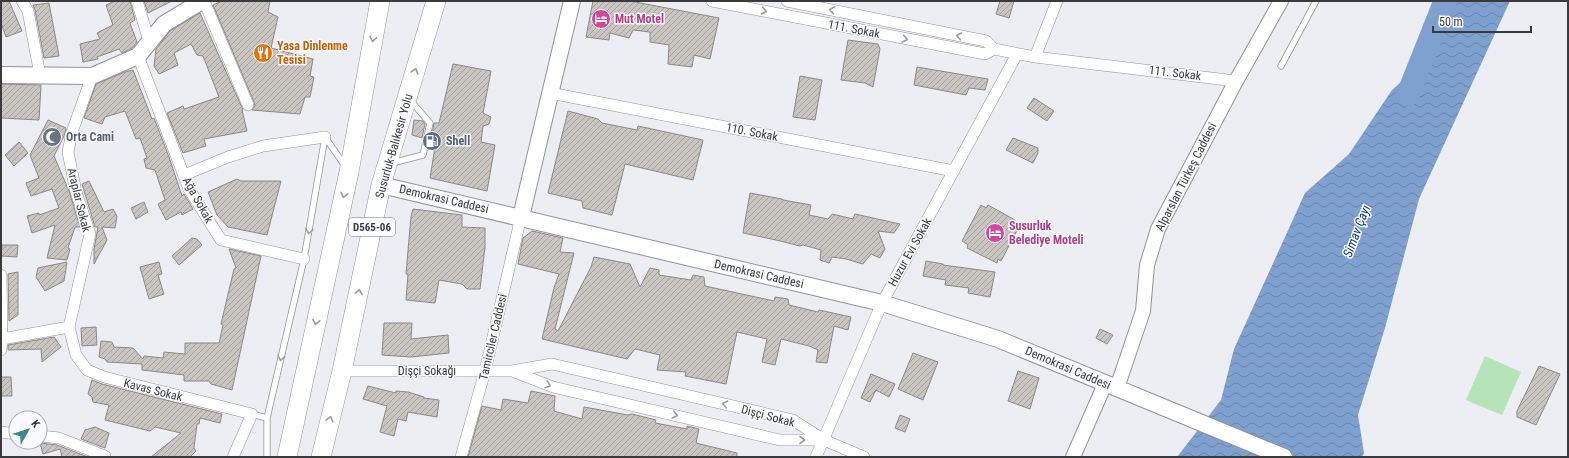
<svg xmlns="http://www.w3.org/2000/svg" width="1569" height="458" viewBox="0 0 1569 458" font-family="'Roboto Condensed',sans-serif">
<defs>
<pattern id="water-waves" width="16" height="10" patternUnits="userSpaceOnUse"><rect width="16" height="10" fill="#7fa1d0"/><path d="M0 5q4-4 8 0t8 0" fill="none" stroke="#6984aa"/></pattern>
<pattern id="building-hatch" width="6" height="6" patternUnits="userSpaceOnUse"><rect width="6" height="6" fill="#c9c5c1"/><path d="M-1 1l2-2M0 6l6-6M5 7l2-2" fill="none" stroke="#a4a19e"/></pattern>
</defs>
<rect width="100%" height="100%" fill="#eceef3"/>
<path fill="#b5e4b9" d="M1485 356 1521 372 1502 415 1466 400Z"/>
<path fill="url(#water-waves)" d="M1437 1H1510L1419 199 1385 328 1358 415 1364 453 1362 457H1177L1221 400 1234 349 1305 193 1349 154 1392 90 1428 58 1440 36Z"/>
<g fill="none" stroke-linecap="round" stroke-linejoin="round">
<path stroke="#7fa1d0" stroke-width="23" d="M1408 94 1445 1"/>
</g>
<path fill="url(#building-hatch)" stroke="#8c8885" d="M1 1H9L22 31 6 37 1 23Z
M115 1H130L135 20 130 23 137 42 132 48 122 53 119 49 97 57 98 59 83 62 80 44 100 39 97 33 113 25 106 5Z
M144 1H172L148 13Z
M222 1H270L268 12 278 17 271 48 313 59 310 76 314 77 310 97H305L300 114 252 110 255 106 254 102 213 5Z
M593 1H630L719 18 710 59 694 55 692 67 668 64 669 45 650 42V32L633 30 629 38 610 33 609 40 586 37Z
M1000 1H1014L1009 18 996 14Z
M49 3 59 56 44 58 35 10 33 5Z
M200 13 243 110H242L247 131 204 139 206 146 183 153 167 113 183 106 184 109 219 97 203 56 197 55 191 44 174 53 178 65 159 74 154 66 156 49 170 31Z
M848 40 878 44 880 49 873 87 865 83 841 80Z
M453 64 491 71 483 113 491 117 489 124 483 126 481 142 495 145 487 191 430 178 436 141 431 140 434 123H439Z
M917 67 988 79 985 90 969 88 966 95 914 85Z
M133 70 152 119 154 118 169 157 182 196 184 194 193 209 182 215 181 212 166 220 158 204 165 200 155 170 146 168 144 159 147 158 140 138 136 139 125 111 105 117 102 124 84 118 96 84 125 72Z
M800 76 822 80 815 120 793 117Z
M1 84 41 85 39 120 1 118Z
M1034 98 1054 111 1047 121 1027 108Z
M568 111 598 119 602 123 637 130 638 126 703 140 693 180 625 164 612 215 583 208 582 201 548 193Z
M48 120 66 128 64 136 54 156 69 191 80 227H75L68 248 70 249 67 260 47 258 55 225 32 233 27 216 39 213V215L59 208 52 189 31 196 26 183 39 178 30 155Z
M414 120 423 121 425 124 422 138 412 135Z
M1013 138 1038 148V153L1033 163 1006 150Z
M19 142 28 153 14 166 5 155Z
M237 179 241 181H281L267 235 228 227 217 215 208 192Z
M89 181 104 212 113 209 117 216 115 228 102 227 107 240 94 264V249L98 227H95L82 184Z
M750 193 782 199 783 200 811 205 809 215 828 219 832 214 853 219 855 214 900 224 894 233 878 231 885 249 880 258 871 254 863 264 846 259 832 257 829 263 820 260 821 250 803 245 800 246 776 240 743 233Z
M144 202 148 212 136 219 131 208Z
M981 205 986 208 988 205 1015 220 1014 222 1020 225 1001 261 998 259 997 263 967 248 968 245 962 241Z
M413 209 462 215V227L485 228V247L480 289H467L462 284 439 280 435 303 406 300 408 274H406L411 216Z
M532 231 563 238 560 252 574 253 555 329 558 331 591 267 594 257 630 264 640 287 650 268 659 270V275L691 280 693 275 704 277 705 286 774 301 775 297 788 299 789 305 818 312 819 310 851 317 848 330 834 326 827 363 816 362 818 350 809 346 781 339 775 365 762 362 767 339 737 332 726 384 685 376 686 372 657 370 660 355 635 349 627 359 542 339 554 288 559 274 518 264 523 238Z
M192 238 197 239 202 245 179 265 172 256Z
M2 245H18L17 257 1 256Z
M229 249 261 256 232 390 211 384 209 381H184V375L142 370V364L107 362 105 359 99 357 101 341 112 342 114 347 133 348 143 359 144 356 163 358 164 352 185 354V343H219L223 325 221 324 234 269 236 268Z
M926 261 943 264V265L995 272 990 297 968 293 969 288 945 285 946 280 923 276Z
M67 262 64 281 45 291 36 277 38 268Z
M159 262 162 274 158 275 164 294 149 299 140 267Z
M18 272V315L9 321 8 274Z
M384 323H412L411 339 448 335 449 353 411 357 382 355Z
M96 327 97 345 82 346 81 328Z
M1100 329 1113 335 1107 344 1096 338Z
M54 337 61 347 42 362 41 349 8 350V345Z
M913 353 938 362 923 400 898 389Z
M1539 366 1560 374 1536 425 1517 417V411Z
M1018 371 1039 378 1030 409 1008 401Z
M871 374 895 384 889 397 876 390 870 402 861 398Z
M1 377H11L12 396H1Z
M92 380 102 384 222 414 220 423 200 418 199 424H197L194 448 196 451 190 457H151L181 433 155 427 150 431 105 420 109 405 93 402 92 397 88 394Z
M368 386 396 393V391L408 392 424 397V398L439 400 437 417 408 412 406 421 398 419 394 436 380 432 387 406 363 399Z
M531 391 555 396 554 411 582 419 584 407 628 415 632 414 656 420 655 423 687 429V426L699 429 696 443 737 453V457H468L482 406 501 410 503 399 528 403Z
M900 415 910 419 905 432 895 428Z
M95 427 109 433 105 448 81 439 85 430Z
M40 443 57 445 88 457H62L60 449 43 454Z"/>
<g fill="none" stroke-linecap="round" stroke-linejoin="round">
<defs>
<path id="service" d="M1281 66 1316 1
M325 137 345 166
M392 163 423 155 430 123 410 100
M252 414 267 418
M267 457V418L304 259 325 137"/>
<path id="minor" d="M22 1 28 11 40 75
M137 1 149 41
M204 1 248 105
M712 1 985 54 994 49
M787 1 986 41 994 49 1035 57 1236 81
M138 56 189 189 221 240 304 259
M1035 57 1057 1
M92 76 72 132 68 152 76 192 90 234 69 327 76 355 87 370 104 377 252 414 233 457
M550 93 954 171
M184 175 228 157 263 146 325 137
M1 275 2 339 1 350
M2 339 69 327
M342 371H512L552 364 793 420 824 440H780L553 387 512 371
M1 432 16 434
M40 436 59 438 105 456
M824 440 864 457
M461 457 485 371 521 217
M816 457 882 303 1017 54"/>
<path id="tertiary" d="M1117 388 1143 311 1147 265 1158 229 1236 81 1281 1
M1073 457 1105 384"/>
<path id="secondary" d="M1 75 92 76 138 56 164 24 202 1
M381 185 882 303 998 339 1284 457
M521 217 572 1"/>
<path id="trunk" d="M287 457 349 172 380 1
M321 457 342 371 381 185 436 1"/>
</defs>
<use href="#service" stroke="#919397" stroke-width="7"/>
<use href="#minor" stroke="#919397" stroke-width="12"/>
<use href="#tertiary" stroke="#919397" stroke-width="16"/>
<use href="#secondary" stroke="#919397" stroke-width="18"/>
<use href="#trunk" stroke="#919397" stroke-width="20"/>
<use href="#service" stroke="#fff" stroke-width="5.5"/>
<use href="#minor" stroke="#fff" stroke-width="11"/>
<use href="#tertiary" stroke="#fff" stroke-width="14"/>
<use href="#secondary" stroke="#fff" stroke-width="16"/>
<use href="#trunk" stroke="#fff" stroke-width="19"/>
</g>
<defs><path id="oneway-chevron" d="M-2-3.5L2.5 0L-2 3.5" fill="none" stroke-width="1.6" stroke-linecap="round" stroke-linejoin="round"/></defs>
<g stroke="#9c9c9e">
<use href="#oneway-chevron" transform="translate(832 10) rotate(-169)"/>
<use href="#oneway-chevron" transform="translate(764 11) rotate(11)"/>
<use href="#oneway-chevron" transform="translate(959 36) rotate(-169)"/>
<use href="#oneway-chevron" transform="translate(373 39) rotate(101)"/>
<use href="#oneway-chevron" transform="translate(905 39) rotate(11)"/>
<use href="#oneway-chevron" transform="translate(415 71) rotate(-74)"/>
<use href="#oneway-chevron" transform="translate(344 195) rotate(102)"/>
<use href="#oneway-chevron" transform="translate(309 231) rotate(99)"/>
<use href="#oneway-chevron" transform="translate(359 292) rotate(-78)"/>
<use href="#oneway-chevron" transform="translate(316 322) rotate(102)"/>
<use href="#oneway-chevron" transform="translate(281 358) rotate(103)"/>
<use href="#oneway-chevron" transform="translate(548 385) rotate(19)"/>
<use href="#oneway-chevron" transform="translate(725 404) rotate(-167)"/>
<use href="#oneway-chevron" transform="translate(675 415) rotate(13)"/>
<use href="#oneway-chevron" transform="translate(330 419) rotate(-76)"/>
<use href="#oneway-chevron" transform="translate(802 440)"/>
</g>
<defs>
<symbol id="hotel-disc" viewBox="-11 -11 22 22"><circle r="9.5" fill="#d1479c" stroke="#fafbfe"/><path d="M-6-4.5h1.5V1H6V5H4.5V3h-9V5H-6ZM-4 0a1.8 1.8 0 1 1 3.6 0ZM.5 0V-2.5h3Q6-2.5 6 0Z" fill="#fff"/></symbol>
<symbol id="restaurant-disc" viewBox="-11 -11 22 22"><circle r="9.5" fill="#e8710a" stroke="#fafbfe"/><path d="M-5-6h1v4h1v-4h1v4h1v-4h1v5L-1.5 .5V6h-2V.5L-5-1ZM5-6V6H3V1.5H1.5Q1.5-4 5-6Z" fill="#fff"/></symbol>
<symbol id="mosque-disc" viewBox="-11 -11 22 22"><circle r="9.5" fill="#6b7280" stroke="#fafbfe"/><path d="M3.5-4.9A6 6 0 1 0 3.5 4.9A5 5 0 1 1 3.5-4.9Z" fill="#fff"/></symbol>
<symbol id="fuel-disc" viewBox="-11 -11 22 22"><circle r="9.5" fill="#5c6f8a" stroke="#fafbfe"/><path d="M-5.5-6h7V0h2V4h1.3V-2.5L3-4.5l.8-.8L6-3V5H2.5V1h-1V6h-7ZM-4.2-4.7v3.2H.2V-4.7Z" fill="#fff"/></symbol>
</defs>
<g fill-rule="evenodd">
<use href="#hotel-disc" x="590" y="8" width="22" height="22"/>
<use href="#restaurant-disc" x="252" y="42" width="22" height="22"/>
<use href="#mosque-disc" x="41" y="126" width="22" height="22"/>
<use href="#fuel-disc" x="421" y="130" width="22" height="22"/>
<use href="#hotel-disc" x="984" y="222" width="22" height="22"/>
</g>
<g text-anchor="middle" stroke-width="3" stroke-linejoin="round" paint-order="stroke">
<rect fill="#fafbfe" stroke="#747476" stroke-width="1" x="349" y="218" width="46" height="18" rx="3"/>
<g font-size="11" font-weight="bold" fill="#3a3a3c">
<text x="372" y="231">D565-06</text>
</g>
<g font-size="12" font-weight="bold" fill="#b23c85" stroke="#fafbfe" text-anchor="start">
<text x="615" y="23">Mut Motel</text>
<text x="1009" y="230">Susurluk<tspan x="1009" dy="14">Belediye Moteli</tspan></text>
</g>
<g font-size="12" fill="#3a3a3c" stroke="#fafbfe">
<text transform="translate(854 29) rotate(11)" y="4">111. Sokak</text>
<text transform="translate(1175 73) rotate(7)" y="4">111. Sokak</text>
<text transform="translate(752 132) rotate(11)" y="4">110. Sokak</text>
<text transform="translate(394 146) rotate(-74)" y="4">Susurluk-Balıkesir Yolu</text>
<text transform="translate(1186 177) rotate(-63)" y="4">Alparslan Türkeş Caddesi</text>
<text transform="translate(444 199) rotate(13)" y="4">Demokrasi Caddesi</text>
<text transform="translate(79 200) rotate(76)" y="4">Araplar Sokak</text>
<text transform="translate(198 200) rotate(61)" y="4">Ağa Sokak</text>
<text transform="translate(910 252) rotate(-61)" y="4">Huzur Evi Sokak</text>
<text transform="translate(759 274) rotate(13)" y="4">Demokrasi Caddesi</text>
<text transform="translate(493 337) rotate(-77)" y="4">Tamirciler Caddesi</text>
<text transform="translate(1068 368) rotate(23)" y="4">Demokrasi Caddesi</text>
<text x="427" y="375">Dişçi Sokağı</text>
<text transform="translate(153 390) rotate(14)" y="4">Kavas Sokak</text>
<text transform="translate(768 416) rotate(15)" y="4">Dişçi Sokak</text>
</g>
<g font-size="12" font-weight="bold" fill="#c56008" stroke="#fafbfe" text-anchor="start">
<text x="277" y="50">Yasa Dinlenme<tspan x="277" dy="14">Tesisi</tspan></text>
</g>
<g font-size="12" font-weight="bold" fill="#5b616d" stroke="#fafbfe" text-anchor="start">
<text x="66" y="141">Orta Cami</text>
</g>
<g font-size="12" font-weight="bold" fill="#4e5e75" stroke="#fafbfe" text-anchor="start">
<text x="446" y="145">Shell</text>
</g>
<g font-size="13" font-style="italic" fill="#0d3b74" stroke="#fafbfe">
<text transform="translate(1356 231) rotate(-69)" y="5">Simav Çayı</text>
</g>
</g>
<rect width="1569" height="458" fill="none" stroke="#3a3a3c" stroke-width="4"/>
<g transform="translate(28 430) rotate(51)"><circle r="19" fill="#fafbfe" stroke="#adaeb0"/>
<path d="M0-3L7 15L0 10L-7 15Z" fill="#418494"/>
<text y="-6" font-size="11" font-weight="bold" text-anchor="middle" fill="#3a3a3c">K</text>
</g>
<path d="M1433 26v6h98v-6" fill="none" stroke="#3a3a3c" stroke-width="2"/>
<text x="1439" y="26" font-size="12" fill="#3a3a3c" stroke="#fafbfe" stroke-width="3" paint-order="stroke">50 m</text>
</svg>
